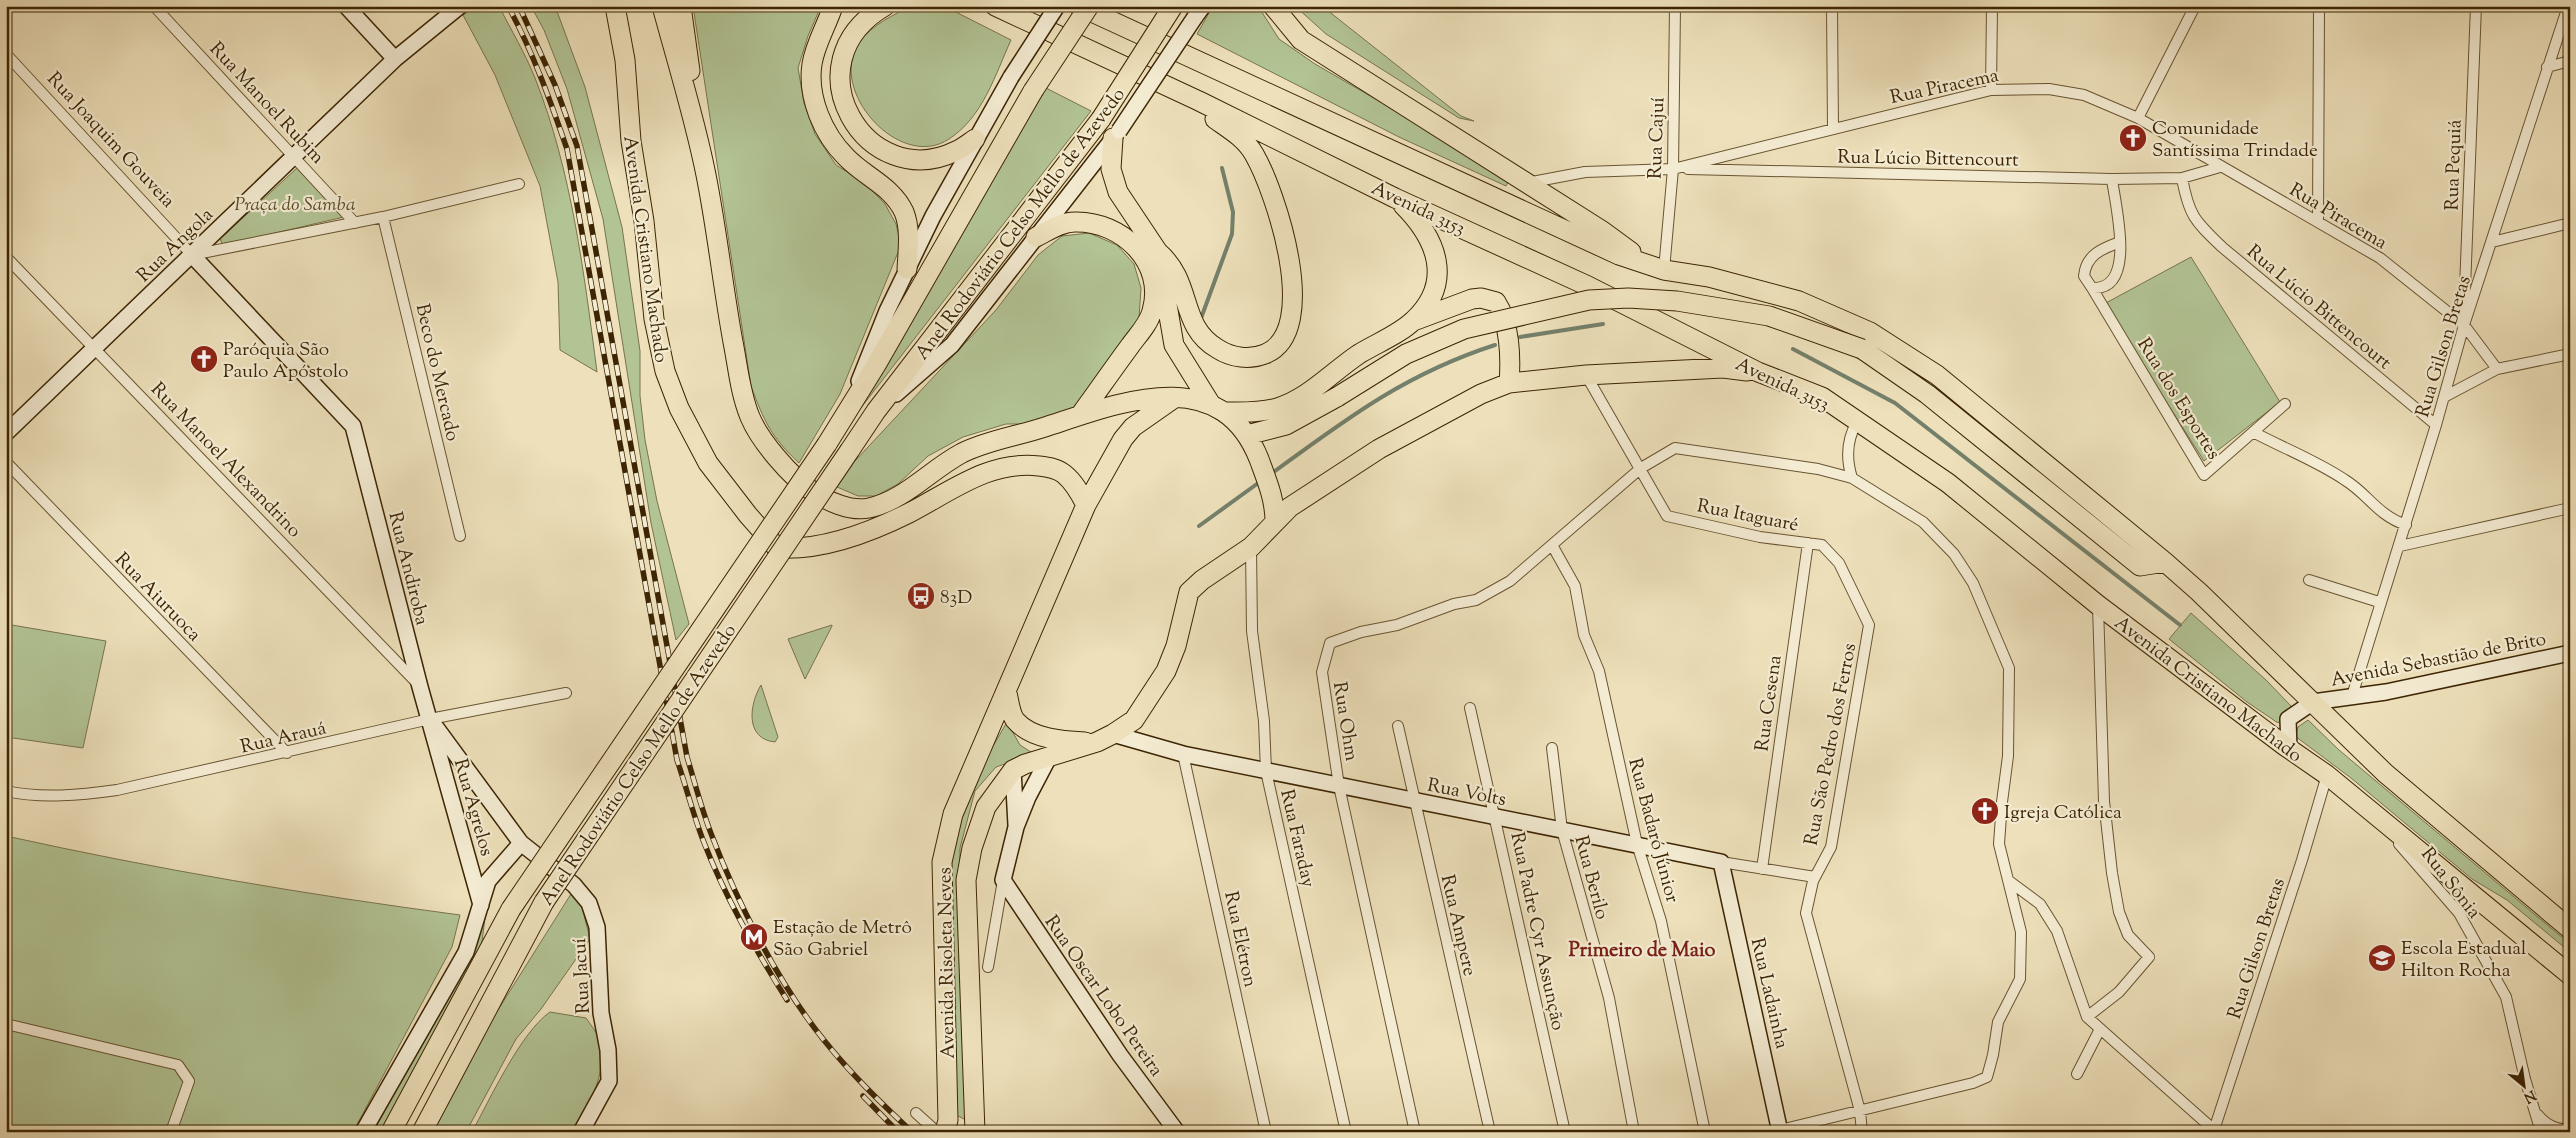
<svg xmlns="http://www.w3.org/2000/svg" width="2576" height="1138" viewBox="0 0 2576 1138" font-family="'Sorts Mill Goudy',serif">
<rect width="100%" height="100%" fill="#ede0ba"/>
<filter id="stains"><feTurbulence type="fractalNoise" baseFrequency=".004" numOctaves="4"/><feColorMatrix values="0 0 0 0 .2 0 0 0 0 .09 0 0 0 0 .02 0 0 0 .5 -.17"/></filter>
<radialGradient id="worn" r=".72"><stop offset=".6" stop-color="#630" stop-opacity="0"/><stop offset="1" stop-color="#630" stop-opacity=".3"/></radialGradient>
<path fill="#b2c394" stroke="#78744c" d="M477 6H499C511 30 525 53 535 78 572 172 584 273 597 372L560 350 558 282 540 186 495 75 463 15Z
M531 6H555L558 14 585 87 622 227 640 351V396L645 440 657 501 689 624 676 640 651 523 603 219 567 89 544 30Z
M693 6H821L808 36 798 68 804 103 815 134 836 165 865 183 885 204 896 224 901 245 840 394 799 463C771 437 764 421 751 386Z
M912 6H944L1011 40C995 75 983 117 949 139 904 169 839 103 853 56 855 52 856 46 859 42 873 25 892 15 912 6Z
M1213 6H1258L1279 39 1315 64 1410 119 1508 182 1506 186 1399 137 1197 34Z
M1295 6H1322L1461 116 1474 121 1459 118 1326 34Z
M1046 88 1091 111 860 409Z
M297 168 344 217 223 245 220 239Z
M1089 233 1117 245 1134 264 1141 288 1139 318 1074 410 1039 424H1006L963 437 928 456 898 484 876 496H858L837 487 854 462 996 310 1038 255 1062 236Z
M2191 257 2280 402 2204 461 2104 304Z
M2191 613 2266 680 2291 706 2278 723 2247 702 2169 639Z
M6 624 106 641 83 748 6 737Z
M832 625V626L805 679 788 639Z
M761 685 778 737 775 742C745 739 749 705 761 685Z
M2308 720 2339 750 2570 944V952L2507 900 2472 879 2351 778 2295 736 2298 727Z
M1007 722 1020 745 1034 754 996 767 975 791 960 848 959 923 966 1120 956 1115C957 1049 952 984 951 918 951 885 948 852 957 820 968 785 989 754 1007 722Z
M6 836C156 869 308 895 460 915L452 947 353 1132H6Z
M571 894 581 903 590 939 541 1009 516 1039 466 1132H431L474 1048Z
M486 910 480 958 386 1132H373L469 960Z
M550 1012 586 1018C590 1024 596 1031 598 1037 610 1071 589 1103 574 1132H472C490 1099 521 1032 550 1012Z"/>
<g fill="none" stroke-linecap="round" stroke-linejoin="round">
<path stroke="#74806b" stroke-width="4" d="M1200 321 1232 234 1233 212 1222 168
M1520 337 1603 324
M1793 349 1895 403 2180 625
M1271 474C1346 419 1405 374 1495 345
M1199 526 1261 481"/>
<defs>
<path id="street" d="M154 6 355 223
M1832 6 1833 129
M6 54 192 255 383 217 519 184
M2547 67 2570 61
M1991 90 1992 6
M2138 118 2195 6
M1688 169 2112 179 2182 178 2220 167
M2182 178C2189 216 2195 221 2222 247L2436 425
M2112 179C2115 205 2138 291 2092 288L2084 276C2086 255 2101 249 2120 242
M1527 183 1585 172 1673 169 1991 90 2049 89 2084 95 2138 118 2380 258 2464 325 2497 369
M383 217 460 536
M2318 222 2319 6
M2492 242 2570 223
M6 257 418 684
M1664 270 1673 169 1675 6
M2092 288 2204 475 2285 404
M2464 314 2476 6
M1586 375 1667 516 1760 537 1822 545 1839 563 1869 625 1831 847 1813 881 1806 913 1860 1111 1862 1132
M2444 397 2497 369 2570 354
M2253 432C2283 448 2317 461 2345 480 2368 494 2377 515 2406 525
M6 462 287 753
M1852 478C1846 459 1847 439 1857 422
M1552 545 1575 586 1584 635 1599 671 1637 844 1661 921 1705 1132
M2400 546 2570 508
M1251 547 1252 631 1264 721 1266 771 1346 1132
M2309 580 2379 602
M2352 696 2436 425 2464 325 2568 6
M1470 708 1565 1132
M1398 726 1490 1132
M1552 748 1562 830 1609 998 1634 1132
M1183 754 1266 1132
M6 791C42 799 81 795 117 790L430 719 566 693
M2399 844 2459 913 2506 997 2525 1079 2541 1132
M1721 862 1815 877
M1762 869 1808 543
M2009 881 2040 904 2057 931 2087 1017 2214 1130 2302 860 2327 775
M988 967 1003 880
M2087 1017 2119 992 2149 957 2128 935 2119 912 2112 873 2104 801 2098 606
M6 1024 178 1065 189 1081 171 1132
M2077 1074 2100 1029
M916 1113 937 1132
M2538 1115C2547 1126 2556 1129 2570 1130
M1415 1132 1339 786 1322 672 1330 643 1361 632 1397 625 1454 604 1476 600 1510 581 1641 468 1675 448 1818 469 1852 478 1923 522 1954 554 1973 583 2009 668 2008 756 2002 802 1999 844 2021 932 2020 979 1998 1022 1993 1055 1987 1077 1973 1083 1780 1130"/>
<path id="secondary" d="M346 6 395 59
M1195 17 1203 6
M192 255 353 426 420 687 481 905
M859 381 887 311 933 216 1011 77
M896 394 952 345 1115 136
M6 433 395 59 460 6
M435 726 521 843 574 885 589 903 597 927 601 1013 608 1050 609 1081 581 1132
M1113 734 1183 754 1721 862 1780 1132
M2289 749 2288 719 2313 702 2386 692 2570 653
M1049 757 1028 797 1016 827 1003 880 1120 1055 1177 1132
M1013 770 1016 825
M363 1132 466 952 488 881 521 843"/>
<path id="highway" d="M615 6 625 60 631 141 644 221 654 319 665 371 679 408 708 463 748 515 777 548C822 551 869 533 909 513 950 492 989 460 1039 466 1048 467 1057 468 1064 474 1074 482 1080 493 1086 505L953 814 942 862 948 1120 945 1132
M662 6C677 62 695 119 706 175 717 230 723 287 733 342 738 367 740 393 750 417 760 441 790 476 812 491 827 501 850 512 869 508 905 500 930 470 962 453 988 440 1018 436 1045 427 1119 403 1220 361 1259 459 1267 481 1275 499 1275 522
M681 6 690 71
M833 6C827 25 815 44 812 64 807 97 823 134 846 157 865 177 892 186 904 212 911 229 908 251 907 269
M885 6C787 63 867 195 956 151 963 148 969 143 975 139
M995 6 1199 101 1395 198 1588 286 1758 372 1822 397 1948 483 2098 605 2285 746 2327 775 2570 975
M1079 6 1619 255 1664 270 1709 277 1799 301 1870 332 1937 375 2165 562 2199 592 2385 773 2570 929
M1273 6 1301 40 1601 230 1631 252
M1113 138 1111 169 1118 192 1158 252 1174 345 1210 403
M1036 237C1048 231 1061 222 1075 222 1122 221 1166 263 1152 311 1149 324 1137 336 1130 346 1113 369 1097 392 1081 414
M1158 252C1194 283 1178 326 1218 349 1232 358 1250 360 1265 354 1322 331 1276 192 1254 154 1245 138 1229 129 1215 119
M1416 320 1472 299 1481 298 1496 302C1510 323 1511 358 1509 383
M1862 349 1927 394 2140 566 2165 562
M1224 412C1241 412 1260 413 1277 408 1308 399 1332 372 1359 354 1377 343 1400 334 1414 320 1454 282 1437 239 1403 205
M1247 435 1286 425 1337 397
M827 444 876 365 1033 91
M850 450 876 411 1101 119
M1086 505 1123 439 1133 427 1173 399
M1007 693C1009 701 1010 713 1015 720 1031 739 1063 741 1085 742
M391 1132 511 909
M422 1132 544 902
M975 1132 966 880 972 848 986 807 1013 770 1025 764 1097 742 1113 734 1134 720 1166 671 1176 646 1189 592 1202 580 1251 547 1290 507 1379 449 1481 394 1509 383 1586 375 1723 368 1747 371"/>
</defs>
<use href="#street" stroke="#695431" stroke-width="12"/>
<use href="#secondary" stroke="#3d2503" stroke-width="18"/>
<use href="#highway" stroke="#3d2503" stroke-width="21"/>
<use href="#street" stroke="#f3ebd2" stroke-width="10"/>
<use href="#secondary" stroke="#f3ebd2" stroke-width="15"/>
<use href="#highway" stroke="#ede0ba" stroke-width="19"/>
<defs>
<path id="rail" d="M508 6C533 52 550 100 567 149L677 760C686 786 693 814 703 840 725 897 755 949 787 1000
M519 6 555 85 577 146 687 757C695 783 702 811 712 836 737 902 779 984 823 1039 850 1073 880 1102 912 1132
M863 1096 898 1132"/>
</defs>
<use href="#rail" stroke="#3d2503" stroke-width="5.5"/>
<use href="#rail" stroke="#f3ebd2" stroke-width="4" stroke-dasharray="11" stroke-linecap="butt"/>
<defs>
<path id="secondary-bridge" d="M1011 77 1057 6
M1119 131 1195 17"/>
<path id="highway-bridge" d="M1033 91 1089 6
M1101 119 1173 6
M1337 397 1406 354 1464 329 1589 300 1628 298 1677 301 1769 316 1862 349
M544 902 850 450
M511 909 827 444"/>
</defs>
<use href="#secondary-bridge" stroke="#3d2503" stroke-width="18" stroke-linecap="butt"/>
<use href="#highway-bridge" stroke="#3d2503" stroke-width="21" stroke-linecap="butt"/>
<use href="#secondary-bridge" stroke="#f3ebd2" stroke-width="15"/>
<use href="#highway-bridge" stroke="#ede0ba" stroke-width="19"/>
</g>
<defs>
<symbol id="church-disc" viewBox="-11 -11 22 22"><circle r="9.5" fill="#8f2418" stroke="#f3ebd2"/><path d="M-1.2-6h2.4v3.5h3.3v2.4h-3.3V6h-2.4V-.1h-3.3v-2.4h3.3Z" fill="#fff"/></symbol>
<symbol id="bus-disc" viewBox="-11 -11 22 22"><circle r="9.5" fill="#8f2418" stroke="#f3ebd2"/><path d="M-5-6H5V4H4V6H2V4H-2V6H-4V4H-5ZM-3.5-4V0h7V-4ZM-3.5 1.2v1.5H-2V1.2ZM2 1.2v1.5H3.5V1.2Z" fill="#fff"/></symbol>
<symbol id="metro-disc" viewBox="-11 -11 22 22"><circle r="9.5" fill="#8f2418" stroke="#f3ebd2"/><path d="M-5.5 5V-5H-3L0 0L3-5H5.5V5H3V-.5L0 4L-3-.5V5Z" fill="#fff"/></symbol>
<symbol id="school-disc" viewBox="-11 -11 22 22"><circle r="9.5" fill="#8f2418" stroke="#f3ebd2"/><path d="M0-5L7-2L0 1L-7-2ZM-4 1L0 2.5L4 1V4Q0 6-4 4Z" fill="#fff"/></symbol>
</defs>
<g fill-rule="evenodd">
<use href="#church-disc" x="2117" y="122" width="32" height="32"/>
<use href="#church-disc" x="188" y="343" width="32" height="32"/>
<use href="#bus-disc" x="905" y="580" width="32" height="32"/>
<use href="#church-disc" x="1969" y="795" width="32" height="32"/>
<use href="#metro-disc" x="738" y="921" width="32" height="32"/>
<use href="#school-disc" x="2366" y="942" width="32" height="32"/>
</g>
<g text-anchor="middle" stroke-width="4.5" stroke-linejoin="round" paint-order="stroke">
<g font-size="19" fill="#3d2503" stroke="#f3ebd2">
<text transform="translate(1944 85) rotate(-12)" y="7">Rua Piracema</text>
<text transform="translate(268 102) rotate(47)" y="7">Rua Manoel Rubim</text>
<text transform="translate(1655 138) rotate(-88)" y="7">Rua Cajuí</text>
<text transform="translate(112 139) rotate(47)" y="7">Rua Joaquim Gouveia</text>
<text transform="translate(1928 157) rotate(1)" y="7">Rua Lúcio Bittencourt</text>
<text transform="translate(2452 165) rotate(-88)" y="7">Rua Pequiá</text>
<text transform="translate(1419 207) rotate(25)" y="7">Avenida 3153</text>
<text transform="translate(2339 215) rotate(31)" y="7">Rua Piracema</text>
<text transform="translate(1019 223) rotate(-53)" y="7">Anel Rodoviário Celso Mello de Azevedo</text>
<text transform="translate(174 244) rotate(-44)" y="7">Rua Angola</text>
<text transform="translate(647 249) rotate(82)" y="7">Avenida Cristiano Machado</text>
<text transform="translate(2320 306) rotate(40)" y="7">Rua Lúcio Bittencourt</text>
<text transform="translate(2442 346) rotate(-73)" y="7">Rua Gilson Bretas</text>
<text transform="translate(439 372) rotate(77)" y="7">Beco do Mercado</text>
<text transform="translate(1783 383) rotate(25)" y="7">Avenida 3153</text>
<text transform="translate(2180 398) rotate(58)" y="7">Rua dos Esportes</text>
<text transform="translate(227 459) rotate(46)" y="7">Rua Manoel Alexandrino</text>
<text transform="translate(1748 514) rotate(11)" y="7">Rua Itaguaré</text>
<text transform="translate(410 568) rotate(76)" y="7">Rua Andiroba</text>
<text transform="translate(159 596) rotate(46)" y="7">Rua Aiuruoca</text>
<text transform="translate(2438 658) rotate(-11)" y="7">Avenida Sebastião de Brito</text>
<text transform="translate(2209 688) rotate(37)" y="7">Avenida Cristiano Machado</text>
<text transform="translate(1767 703) rotate(-82)" y="7">Rua Cesena</text>
<text transform="translate(1347 721) rotate(81)" y="7">Rua Ohm</text>
<text transform="translate(283 736) rotate(-13)" y="7">Rua Arauá</text>
<text transform="translate(1829 744) rotate(-79)" y="7">Rua São Pedro dos Ferros</text>
<text transform="translate(637 764) rotate(-56)" y="7">Anel Rodoviário Celso Mello de Azevedo</text>
<text transform="translate(1467 791) rotate(11)" y="7">Rua Volts</text>
<text transform="translate(475 807) rotate(74)" y="7">Rua Agrelos</text>
<text transform="translate(1655 830) rotate(75)" y="7">Rua Badaró Júnior</text>
<text transform="translate(1299 838) rotate(77)" y="7">Rua Faraday</text>
<text transform="translate(1593 877) rotate(75)" y="7">Rua Berilo</text>
<text transform="translate(2452 882) rotate(52)" y="7">Rua Sônia</text>
<text transform="translate(1460 925) rotate(77)" y="7">Rua Ampere</text>
<text transform="translate(1539 931) rotate(78)" y="7">Rua Padre Cyr Assunção</text>
<text transform="translate(1242 939) rotate(78)" y="7">Rua Elétron</text>
<text transform="translate(2255 948) rotate(-72)" y="7">Rua Gilson Bretas</text>
<text transform="translate(945 963) rotate(-91)" y="7">Avenida Risoleta Neves</text>
<text transform="translate(580 976) rotate(-93)" y="7">Rua Jacuí</text>
<text transform="translate(1771 993) rotate(77)" y="7">Rua Ladainha</text>
<text transform="translate(1105 995) rotate(55)" y="7">Rua Oscar Lobo Pereira</text>
</g>
<g font-size="19" fill="#3d2503" stroke="#f3ebd2" text-anchor="start">
<text x="2152" y="134">Comunidade<tspan x="2152" dy="22">Santíssima Trindade</tspan></text>
<text x="223" y="355">Paróquia São<tspan x="223" dy="22">Paulo Apóstolo</tspan></text>
<text x="940" y="603">83D</text>
<text x="2004" y="818">Igreja Católica</text>
<text x="773" y="933">Estação de Metrô<tspan x="773" dy="22">São Gabriel</tspan></text>
<text x="2401" y="954">Escola Estadual<tspan x="2401" dy="22">Hilton Rocha</tspan></text>
</g>
<g font-size="19" font-style="italic" fill="#5a4c27" stroke="#f3ebd2">
<text x="295" y="210">Praça do Samba</text>
</g>
<g font-size="20" font-weight="bold" fill="#7a1f14" stroke="#f3ebd2">
<text x="1642" y="956">Primeiro de Maio</text>
</g>
</g>
<rect width="2576" height="1138" fill="none" stroke="#ede0ba" stroke-width="25"/>
<rect x="8" y="8" width="2561" height="1123" fill="none" stroke="#3d2503" stroke-width="2.5"/>
<rect x="12" y="12" width="2551" height="1113" fill="none" stroke="#3d2503"/>
<g transform="translate(2524 1086) rotate(151)" stroke="#f3ebd2" stroke-width="4" paint-order="stroke">
<path d="M0-4L9 19L0 12L-9 19Z" fill="#3d2503"/>
<text y="-8" font-size="14" font-weight="bold" text-anchor="middle" fill="#3d2503">N</text>
</g>
<rect width="100%" height="100%" filter="url(#stains)"/>
<rect width="100%" height="100%" fill="url(#worn)"/>
</svg>
